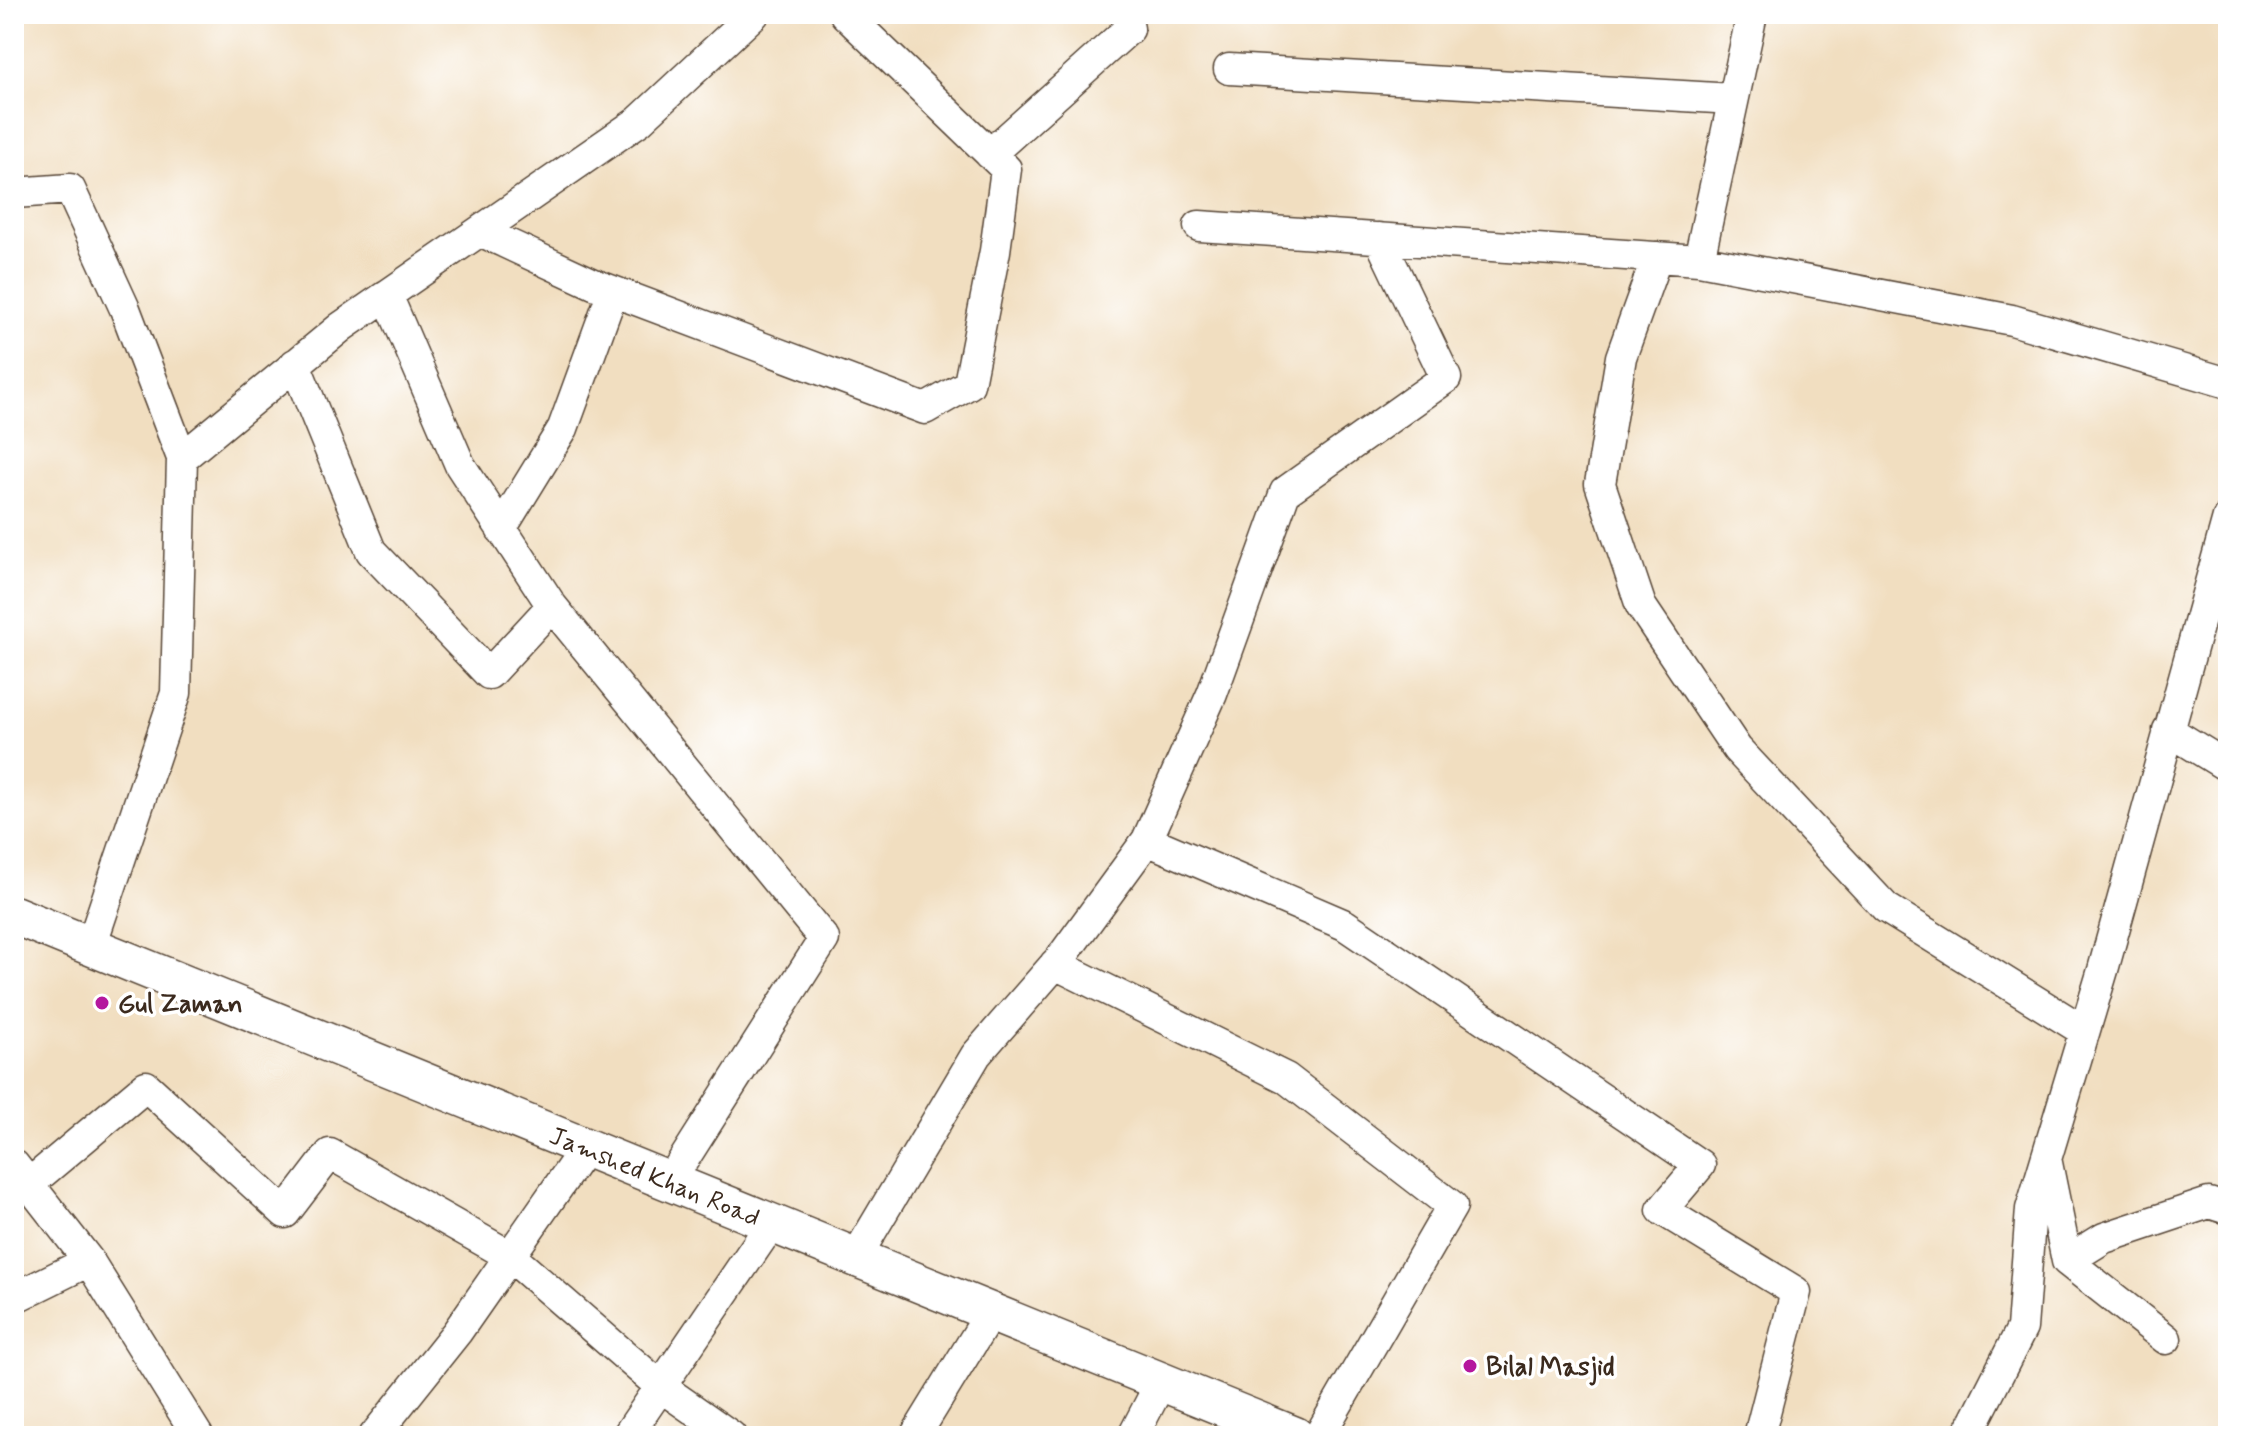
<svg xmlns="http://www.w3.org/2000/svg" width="2242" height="1450" viewBox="0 0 2242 1450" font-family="Mynerve,sans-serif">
<rect width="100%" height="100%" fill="#fff"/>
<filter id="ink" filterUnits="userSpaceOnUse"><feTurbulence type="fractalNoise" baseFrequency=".0125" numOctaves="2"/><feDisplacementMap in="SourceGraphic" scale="16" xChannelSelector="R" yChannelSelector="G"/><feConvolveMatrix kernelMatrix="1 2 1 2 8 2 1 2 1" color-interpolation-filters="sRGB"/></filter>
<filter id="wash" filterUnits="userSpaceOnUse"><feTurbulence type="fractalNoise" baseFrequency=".006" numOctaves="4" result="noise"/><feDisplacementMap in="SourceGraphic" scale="32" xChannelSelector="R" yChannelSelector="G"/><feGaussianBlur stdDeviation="1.8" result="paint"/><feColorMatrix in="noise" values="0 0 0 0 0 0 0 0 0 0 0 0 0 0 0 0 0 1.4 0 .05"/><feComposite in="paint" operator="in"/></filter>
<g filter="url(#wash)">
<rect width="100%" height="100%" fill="#f1dec0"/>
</g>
<g filter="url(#ink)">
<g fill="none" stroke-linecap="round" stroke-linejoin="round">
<defs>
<path id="minor" d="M1229 69 1733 99
M990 154 1129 29 1126 14
M14 193 70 189 125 309 182 458
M1199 226 1699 260 2012 320 2228 383
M480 231 594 284 925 409 969 384 995 251 1006 169 845 14
M1657 257 1621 357 1600 484 1641 606 1737 749 1886 908 2084 1031
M1699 260 1752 14
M387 295 460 465 552 606 824 939 670 1181
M295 364 371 551 489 674 552 606
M501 529 563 428 613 291
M2168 730 2228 767
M1147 840 1345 925 1700 1165 1662 1210 1796 1292 1759 1436
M91 946 176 693 182 458 341 327 639 121 754 14
M1055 964 1286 1078 1452 1206 1319 1436
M2047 1163 2067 1261 2166 1339
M14 1165 89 1261 198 1436
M29 1184 146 1086 285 1213 330 1154 510 1256 661 1387 731 1436
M856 1257 976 1055 1063 955 1147 840 1212 694 1285 492 1446 378 1379 238
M2067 1261 2104 1238 2209 1203 2228 1209
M14 1298 89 1261
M374 1436 457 1332 586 1147
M627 1436 772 1223
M915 1436 991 1312
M1133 1436 1161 1382
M1967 1436 2022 1328 2031 1209 2103 970 2228 518"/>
<g id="tertiary">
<path id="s1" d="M14 915 1295 1436"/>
</g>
</defs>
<use href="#minor" stroke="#564536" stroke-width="33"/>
<use href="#tertiary" stroke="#564536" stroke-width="41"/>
<use href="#minor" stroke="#fff" stroke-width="30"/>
<use href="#tertiary" stroke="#fff" stroke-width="38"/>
</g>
</g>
<g fill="#b5179e" stroke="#fff" stroke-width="3">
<circle cx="102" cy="1003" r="8"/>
<circle cx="1470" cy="1366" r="8"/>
</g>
<g text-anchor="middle" stroke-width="7" stroke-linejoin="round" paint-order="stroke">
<g font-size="26" font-weight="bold" fill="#3b2a1e" stroke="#fff" text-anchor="start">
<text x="118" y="1012">Gul Zaman</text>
<text x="1486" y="1375">Bilal Masjid</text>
</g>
<g font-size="26" fill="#3b2a1e" stroke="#fff">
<text dy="9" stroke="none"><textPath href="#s1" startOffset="692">Jamshed Khan Road</textPath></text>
</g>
</g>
<rect width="2242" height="1450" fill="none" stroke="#fff" stroke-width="48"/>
</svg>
